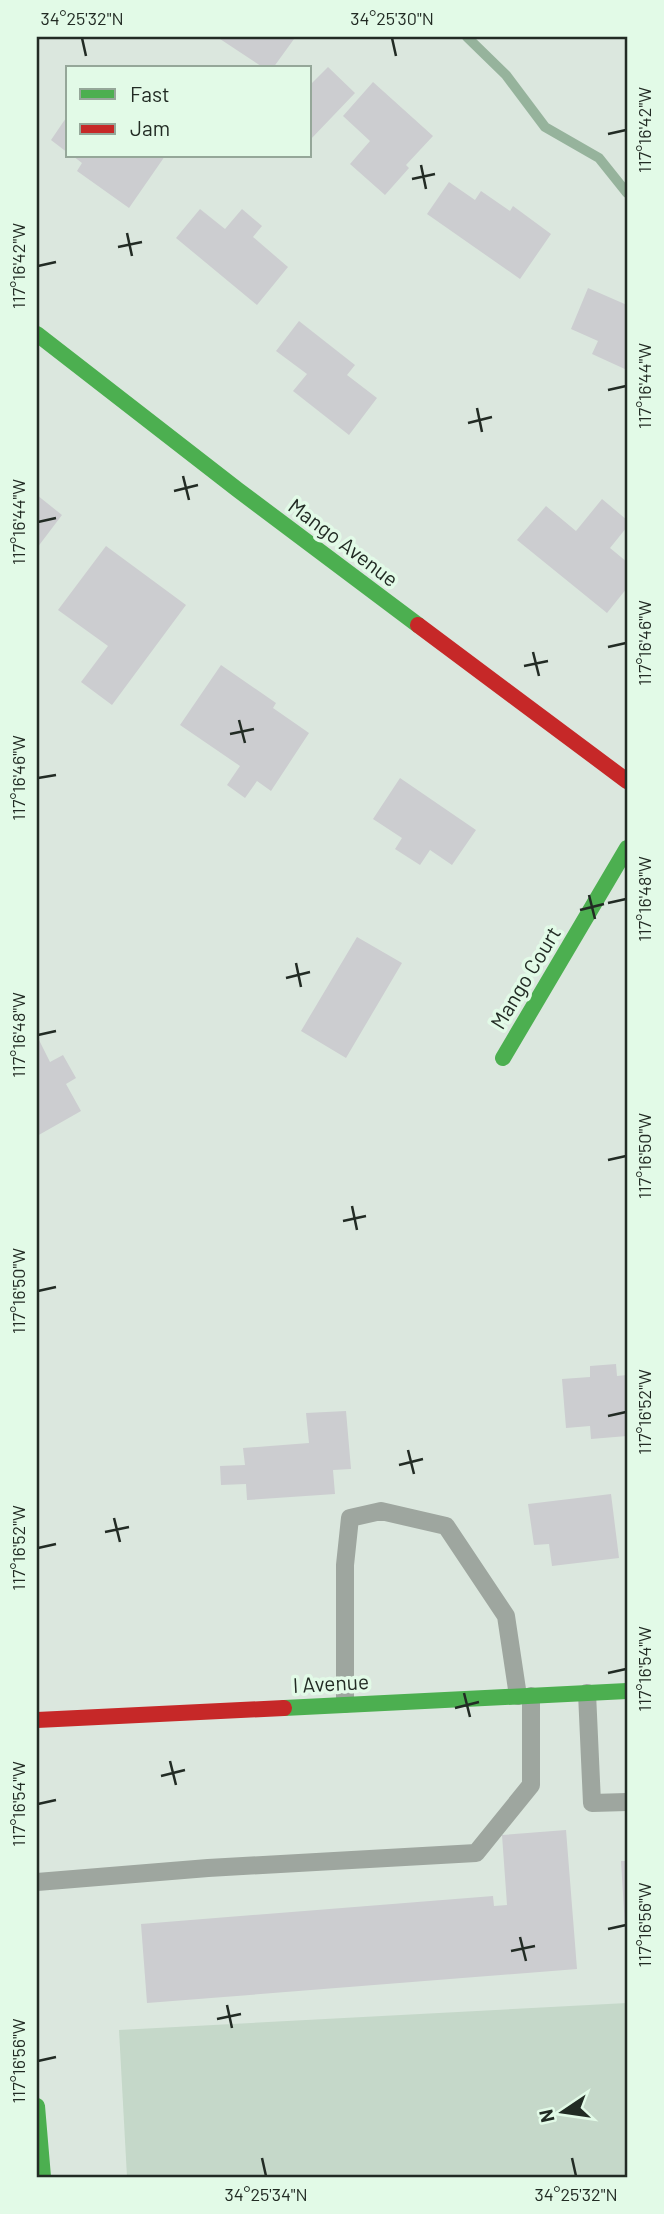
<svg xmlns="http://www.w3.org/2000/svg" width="664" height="2214" viewBox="0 0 664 2214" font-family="Barlow,sans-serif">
<rect width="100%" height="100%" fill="#dbe7de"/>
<path fill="#c5d8c9" d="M627 2003V2177H127L119 2030Z"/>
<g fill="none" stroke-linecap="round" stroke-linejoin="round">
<path stroke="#96b39c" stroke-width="10" d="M467 37 506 75 545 127 599 158 627 193"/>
</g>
<path fill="#cccdd0" d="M217 37H291L294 39 273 68H264Z
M328 67 355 93 310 140V85Z
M373 82 433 136 406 165 409 168 385 195 350 164 370 141 343 116Z
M68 115V153L51 140Z
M73 156H165L129 208 77 171 82 163Z
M449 182 475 200 481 191 510 211 513 206 551 234 520 279 427 214Z
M200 209 225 229 242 209 262 226 253 237 288 267 257 305 176 238Z
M588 288 627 305V370L592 354 598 341 571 329Z
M299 321 355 365 347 375 377 398 349 435 293 391 307 374 276 351Z
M37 495 62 515 37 548Z
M602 499 627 520V527L610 548 627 562V588L607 613 517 540 546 506 576 531Z
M106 546 186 605 112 705 81 682 108 646 58 610Z
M221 665 276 703 273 708 309 733 271 791 257 781 245 798 227 785 240 766 180 725Z
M400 778 476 830 452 865 430 850 420 865 395 849 402 838 373 819Z
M357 937 402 963 346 1058 301 1031Z
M37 1036 50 1062 63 1055 76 1078 66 1084 81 1111 37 1136Z
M616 1364 617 1376 627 1375V1436L591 1439 590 1426 566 1428 562 1379 590 1377V1366Z
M346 1411 351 1469 333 1470 335 1494 247 1500 246 1484 221 1485 220 1466 245 1465 243 1448 309 1443 306 1413Z
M611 1494 619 1558 552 1566 549 1544 534 1545 528 1504Z
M566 1830 577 1969 147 2003 141 1924 493 1896 494 1906 507 1905 502 1835Z
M621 1861H627V1927H625Z"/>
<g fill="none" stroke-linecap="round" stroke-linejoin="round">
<path stroke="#9ea69f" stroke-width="18" d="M587 1693 592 1803 627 1802
M345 1704V1565L350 1518 381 1511 446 1526 506 1616 518 1696
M37 1882 208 1868 476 1853 531 1785V1696"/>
<path stroke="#4caf50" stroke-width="16" d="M37 334 238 490 418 625
M503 1058 627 848
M284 1708 627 1691
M37 2106 43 2177"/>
<path stroke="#c62828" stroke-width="16" d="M418 625 627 781
M37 1720 284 1708"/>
</g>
<path fill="none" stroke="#222b24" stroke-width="2.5" d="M82 38 86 56M392 38 396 56M608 134 626 130M421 165 426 189M412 179 435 174M127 233 132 256M118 247 142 242M38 266 56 262M608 390 626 386M477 408 482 432M468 423 492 417M183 476 189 500M174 491 198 485M38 522 56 518M608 647 626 643M533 652 539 676M524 666 548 661M239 720 245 743M230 734 254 729M38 778 56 775M589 895 595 919M608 903 626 899M580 910 604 904M296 963 301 987M286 978 310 972M38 1035 56 1031M608 1160 626 1156M352 1206 357 1230M343 1221 366 1216M38 1291 56 1287M608 1416 626 1412M408 1450 414 1474M399 1465 423 1459M114 1518 120 1542M105 1532 129 1527M38 1548 56 1544M608 1673 626 1669M464 1693 470 1717M455 1708 479 1702M170 1761 176 1785M161 1776 185 1770M38 1804 56 1800M608 1929 626 1925M520 1937 526 1961M511 1951 535 1946M227 2005 232 2028M217 2019 241 2014M38 2061 56 2057M262 2158 266 2176M572 2158 576 2176"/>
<g text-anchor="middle" stroke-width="7" stroke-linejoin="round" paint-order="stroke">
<g font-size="21" fill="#222b24" stroke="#e2fae7">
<text transform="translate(343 543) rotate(37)" y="7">Mango Avenue</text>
<text transform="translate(526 978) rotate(-59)" y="7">Mango Court</text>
<text transform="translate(331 1684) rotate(-3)" y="7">I Avenue</text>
</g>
</g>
<rect width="664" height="2214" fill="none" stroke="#e2fae7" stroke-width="77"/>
<rect x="66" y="66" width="245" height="91" fill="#e2fae7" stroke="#95a799" stroke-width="2"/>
<rect x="80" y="89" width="35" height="10" fill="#4caf50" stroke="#95a799" stroke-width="2"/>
<text x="130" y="102" font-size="21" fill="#222b24">Fast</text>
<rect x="80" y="124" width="35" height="10" fill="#c62828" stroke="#95a799" stroke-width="2"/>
<text x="130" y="136" font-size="21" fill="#222b24">Jam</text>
<g transform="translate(563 2112) rotate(257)" stroke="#e2fae7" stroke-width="5" paint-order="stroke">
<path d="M0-5L12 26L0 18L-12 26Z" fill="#222b24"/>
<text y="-10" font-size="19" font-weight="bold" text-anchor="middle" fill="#222b24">N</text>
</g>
<rect x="38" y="38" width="588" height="2138" fill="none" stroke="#222b24" stroke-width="2.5"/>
<g font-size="18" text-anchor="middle" fill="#222b24">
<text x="82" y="25">34°25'32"N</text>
<text x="392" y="25">34°25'30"N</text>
<text transform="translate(645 130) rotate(-90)" y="6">117°16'42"W</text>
<text transform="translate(19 266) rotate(-90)" y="6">117°16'42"W</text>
<text transform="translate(645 386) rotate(-90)" y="6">117°16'44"W</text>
<text transform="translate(19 522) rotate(-90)" y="6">117°16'44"W</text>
<text transform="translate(645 643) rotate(-90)" y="6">117°16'46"W</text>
<text transform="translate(19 778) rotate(-90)" y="6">117°16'46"W</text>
<text transform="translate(645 899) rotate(-90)" y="6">117°16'48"W</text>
<text transform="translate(19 1035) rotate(-90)" y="6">117°16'48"W</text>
<text transform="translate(645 1156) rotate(-90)" y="6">117°16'50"W</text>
<text transform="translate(19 1291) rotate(-90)" y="6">117°16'50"W</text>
<text transform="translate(645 1412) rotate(-90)" y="6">117°16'52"W</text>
<text transform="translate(19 1548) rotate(-90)" y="6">117°16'52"W</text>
<text transform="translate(645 1669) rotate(-90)" y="6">117°16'54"W</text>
<text transform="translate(19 1804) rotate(-90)" y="6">117°16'54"W</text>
<text transform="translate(645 1925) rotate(-90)" y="6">117°16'56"W</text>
<text transform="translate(19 2061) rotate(-90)" y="6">117°16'56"W</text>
<text x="266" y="2201">34°25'34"N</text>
<text x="576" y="2201">34°25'32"N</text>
</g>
</svg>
